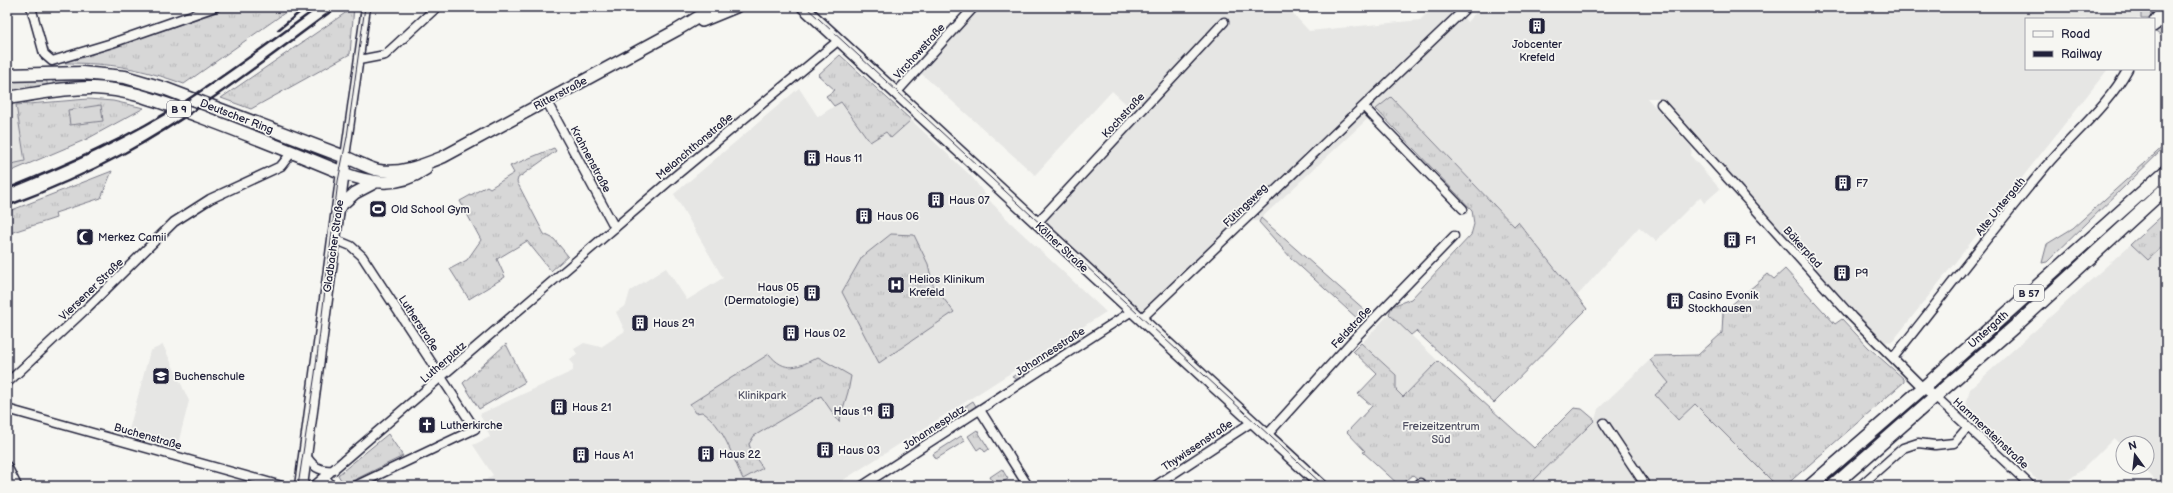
<svg xmlns="http://www.w3.org/2000/svg" width="2173" height="493" viewBox="0 0 2173 493" font-family="'Balsamiq Sans',sans-serif">
<defs>
<pattern id="grass-tufts" width="24" height="20" patternUnits="userSpaceOnUse"><rect width="24" height="20" fill="#d7d7d7"/><path d="M3 7l-1-3M5 7V3M7 7l1-3M15 17l-1-3M17 17v-4M19 17l1-3" fill="none" stroke="#b8b8b9"/></pattern>
</defs>
<rect width="100%" height="100%" fill="#f6f6f2"/>
<filter id="ink" filterUnits="userSpaceOnUse"><feTurbulence type="fractalNoise" baseFrequency=".025" numOctaves="2"/><feDisplacementMap in="SourceGraphic" scale="8" xChannelSelector="R" yChannelSelector="G"/><feConvolveMatrix kernelMatrix="1 2 1 2 8 2 1 2 1" color-interpolation-filters="sRGB"/></filter>
<g filter="url(#ink)">
<path fill="#e6e6e4" d="M971 7H1287L1309 31 1420 20 1433 7H1456L1467 22 1481 7H2141L2142 12 2141 19H2026V69H2108L1893 341 1886 342 1847 308 1663 98H1647L1692 148 1691 156 1720 189 1704 203 1700 197 1656 241 1639 227 1577 296 1518 222 1514 226 1391 97 1258 221H1237L1141 312 1038 217 1135 112 1112 91 1035 175 915 68Z
M799 88 818 117 840 102 870 141 886 132 891 138 911 120 972 177 990 201 1011 223 1106 312 834 486H477L493 475 473 445 490 437 480 414 573 371V365L570 359 577 354 574 349 584 343 601 347 625 331 616 312 626 305 630 291 666 268 687 300 723 278 674 194Z
M16 105 25 161 7 165V106Z
M2166 243V480L2160 485 2142 467H2147V443H2123V447L2114 438 2084 468 2061 486H2044L1973 422 1966 405 1970 389 2131 244 2148 260Z
M1389 314 1438 361 1403 397 1396 390V375L1362 343Z
M163 345 189 401 178 444 129 430 150 351Z
M1650 360 1669 383 1656 395 1678 420 1695 404 1773 482 1769 486H1528L1595 420 1598 409Z"/>
<path fill="url(#grass-tufts)" stroke="#7c7c89" d="M225 7H293L184 84C140 68 111 63 63 63V61L74 57 75 60 217 12Z
M354 7 350 54 251 109 221 98Z
M2141 7H2166V39L2154 31V19H2141Z
M840 55 911 120 891 138 886 132 870 142 841 102 834 106 826 96 835 90 818 75Z
M46 77 48 88 7 94V79Z
M52 77 120 81 167 94 163 97 140 90 54 87Z
M1391 97 1514 226 1518 222 1587 309 1494 403 1416 331 1411 335 1389 314 1392 306 1411 299 1471 235 1474 224 1472 210 1376 109Z
M88 99 113 101 144 108 87 139 7 173V165L25 161 16 105Z
M2166 144V146L2047 262 2042 263 2047 244 2073 228Z
M554 148 556 151 518 178 517 182 544 234 554 239 568 256 551 271 527 241 497 259 505 277 469 299 450 269 467 260 481 240 460 201 487 186 490 188 514 173 510 166Z
M112 171 101 198 55 213 56 218 7 234V212Z
M2166 212V243L2148 260 2131 244Z
M1261 218 1366 311 1359 320 1291 258 1259 222Z
M891 234 914 235 928 264 933 285 954 312 879 363 842 292 862 257Z
M1785 269 1835 324 1842 319 1868 347 1904 379V382L1785 486H1769L1773 482 1695 404 1678 420 1655 395 1669 383 1650 360 1655 356 1698 355 1722 333 1723 312 1768 274 1774 279Z
M1081 332 1084 336 1018 380 1012 377Z
M1361 343 1396 375V390L1403 397 1438 361 1534 448 1574 408 1582 409 1595 420 1528 486H1426L1413 475 1400 486 1363 452 1365 451 1347 432 1372 406 1358 394 1377 374 1353 351Z
M506 344 525 382 479 409 463 383Z
M769 354C785 374 799 367 818 357L851 376 848 392 839 422 821 396 754 436 749 444 752 453 763 468 743 479C732 457 724 425 702 412L696 413 690 404Z
M973 401 977 408 970 412 968 409 918 441 919 444 915 447 912 441Z
M977 430 989 449 985 452 981 447 977 450 968 436Z
M388 434 403 456 344 485 338 475Z
M961 436 965 441 936 459 933 454Z
M1002 469 1008 479 995 486 990 477Z"/>
<path fill="#d7d7d7" stroke="#7c7c89" d="M101 105 103 121 70 125 68 110Z"/>
<g fill="none" stroke-linecap="round" stroke-linejoin="round">
<defs>
<path id="minor" d="M31 7 44 54 52 61 112 43 215 7
M2154 20 2164 7
M2154 27 2166 18
M359 60 385 55 437 7
M896 93 974 7
M546 100 615 228
M1661 104 1852 317 1923 388 1936 397 2031 486
M1364 107 1463 209
M345 157 366 7
M1037 223 1224 22
M334 239 351 246 362 256 475 429 355 486
M1141 319 1467 7
M1893 358C1944 294 1993 229 2046 166 2073 134 2107 107 2128 69
M7 383 88 307 174 222 210 199 281 166 292 152
M7 409 282 486
M980 410 1028 486
M1604 423 1646 486
M1267 435 1354 339 1454 236
M305 454C312 466 319 472 334 470
M7 466 17 486
M325 478 332 486
M314 486 674 177 839 40
M862 486 1132 311
M1155 486 1252 422
M1417 486 1420 483
M1860 486 1903 448 1918 443 1935 445 1954 443 1967 428"/>
<path id="secondary" d="M803 7 1322 486
M702 21 736 7
M345 157C356 161 366 167 377 170 399 175 423 165 443 157L677 30 715 7
M343 173C372 184 398 188 426 169
M338 208 355 193 374 183"/>
<path id="primary" d="M7 75 82 73 125 77 166 89 345 157 301 486
M7 98C36 94 65 87 94 88 131 89 165 104 199 116 247 134 295 153 343 173
M1810 486 1931 381 2166 171
M1833 486 2021 321 2166 188"/>
</defs>
<use href="#minor" stroke="#22223b" stroke-width="11"/>
<use href="#secondary" stroke="#22223b" stroke-width="14"/>
<use href="#primary" stroke="#22223b" stroke-width="15"/>
<use href="#minor" stroke="#f6f6f2" stroke-width="8"/>
<use href="#secondary" stroke="#f6f6f2" stroke-width="11"/>
<use href="#primary" stroke="#f6f6f2" stroke-width="12"/>
<path stroke="#22223b" stroke-width="1" d="M806 7 1324 486
M298 486 315 374 338 181 347 137 365 7"/>
<path stroke="#22223b" stroke-width="2.5" d="M278 30 306 7
M7 189C69 164 130 137 187 100 232 71 275 39 318 7
M7 206C47 191 86 174 123 154 199 113 267 58 337 7"/>
</g>
</g>
<defs>
<symbol id="building-square" viewBox="-11 -11 22 22"><rect x="-9" y="-9" width="18" height="18" rx="4" fill="#22223b" stroke="#f6f6f2"/><path d="M-4-6H4V6H1V3H-1V6H-4ZM-2.5-4.3h1.7v1.8h-1.7ZM.8-4.3h1.7v1.8H.8ZM-2.5-1h1.7V.8h-1.7ZM.8-1h1.7V.8H.8Z" fill="#fff"/></symbol>
<symbol id="stadium-square" viewBox="-11 -11 22 22"><rect x="-9" y="-9" width="18" height="18" rx="4" fill="#22223b" stroke="#f6f6f2"/><path d="M0-5a6.5 5 0 1 0 0 10a6.5 5 0 1 0 0-10ZM-3.5-1.8h7v3.6h-7Z" fill="#fff"/></symbol>
<symbol id="mosque-square" viewBox="-11 -11 22 22"><rect x="-9" y="-9" width="18" height="18" rx="4" fill="#22223b" stroke="#f6f6f2"/><path d="M3.5-4.9A6 6 0 1 0 3.5 4.9A5 5 0 1 1 3.5-4.9Z" fill="#fff"/></symbol>
<symbol id="hospital-square" viewBox="-11 -11 22 22"><rect x="-9" y="-9" width="18" height="18" rx="4" fill="#22223b" stroke="#f6f6f2"/><path d="M-5-5h3v3.5h4V-5h3V5h-3V1.5h-4V5h-3Z" fill="#fff"/></symbol>
<symbol id="school-square" viewBox="-11 -11 22 22"><rect x="-9" y="-9" width="18" height="18" rx="4" fill="#22223b" stroke="#f6f6f2"/><path d="M0-5L7-2L0 1L-7-2ZM-4 1L0 2.5L4 1V4Q0 6-4 4Z" fill="#fff"/></symbol>
<symbol id="church-square" viewBox="-11 -11 22 22"><rect x="-9" y="-9" width="18" height="18" rx="4" fill="#22223b" stroke="#f6f6f2"/><path d="M-1.2-6h2.4v3.5h3.3v2.4h-3.3V6h-2.4V-.1h-3.3v-2.4h3.3Z" fill="#fff"/></symbol>
</defs>
<g fill-rule="evenodd">
<use href="#building-square" x="1527" y="16" width="20" height="20"/>
<use href="#building-square" x="802" y="148" width="20" height="20"/>
<use href="#building-square" x="1833" y="173" width="20" height="20"/>
<use href="#building-square" x="926" y="190" width="20" height="20"/>
<use href="#stadium-square" x="368" y="199" width="20" height="20"/>
<use href="#building-square" x="854" y="206" width="20" height="20"/>
<use href="#mosque-square" x="75" y="227" width="20" height="20"/>
<use href="#building-square" x="1722" y="230" width="20" height="20"/>
<use href="#building-square" x="1832" y="263" width="20" height="20"/>
<use href="#hospital-square" x="886" y="275" width="20" height="20"/>
<use href="#building-square" x="802" y="283" width="20" height="20"/>
<use href="#building-square" x="1665" y="291" width="20" height="20"/>
<use href="#building-square" x="630" y="313" width="20" height="20"/>
<use href="#building-square" x="781" y="323" width="20" height="20"/>
<use href="#school-square" x="151" y="366" width="20" height="20"/>
<use href="#building-square" x="549" y="397" width="20" height="20"/>
<use href="#building-square" x="876" y="401" width="20" height="20"/>
<use href="#church-square" x="417" y="415" width="20" height="20"/>
<use href="#building-square" x="815" y="440" width="20" height="20"/>
<use href="#building-square" x="696" y="444" width="20" height="20"/>
<use href="#building-square" x="571" y="445" width="20" height="20"/>
</g>
<g text-anchor="middle" stroke-width="3.5" stroke-linejoin="round" paint-order="stroke">
<g fill="#f6f6f2" stroke="#626272" stroke-width="1">
<rect x="167" y="101" width="24" height="16" rx="3"/>
<rect x="2014" y="285" width="30" height="16" rx="3"/>
</g>
<g font-size="10" font-weight="bold" fill="#22223b">
<text x="179" y="113">B 9</text>
<text x="2029" y="297">B 57</text>
</g>
<g font-size="11" fill="#22223b" stroke="#f6f6f2" text-anchor="start">
<text x="1537" y="48" text-anchor="middle">Jobcenter<tspan x="1537" dy="13">Krefeld</tspan></text>
<text x="825" y="162">Haus 11</text>
<text x="1856" y="187">F7</text>
<text x="949" y="204">Haus 07</text>
<text x="391" y="213">Old School Gym</text>
<text x="877" y="220">Haus 06</text>
<text x="98" y="241">Merkez Camii</text>
<text x="1745" y="244">F1</text>
<text x="1855" y="277">P9</text>
<text x="909" y="283">Helios Klinikum<tspan x="909" dy="13">Krefeld</tspan></text>
<text x="799" y="291" text-anchor="end">Haus 05<tspan x="799" dy="13">(Dermatologie)</tspan></text>
<text x="1688" y="299">Casino Evonik<tspan x="1688" dy="13">Stockhausen</tspan></text>
<text x="653" y="327">Haus 29</text>
<text x="804" y="337">Haus 02</text>
<text x="174" y="380">Buchenschule</text>
<text x="572" y="411">Haus 21</text>
<text x="873" y="415" text-anchor="end">Haus 19</text>
<text x="440" y="429">Lutherkirche</text>
<text x="838" y="454">Haus 03</text>
<text x="719" y="458">Haus 22</text>
<text x="594" y="459">Haus A1</text>
</g>
<g font-size="11" fill="#22223b" stroke="#f6f6f2">
<text transform="translate(919 51) rotate(-48)" y="4">Virchowstraße</text>
<text transform="translate(560 93) rotate(-28)" y="4">Ritterstraße</text>
<text transform="translate(1123 115) rotate(-47)" y="4">Kochstraße</text>
<text transform="translate(237 116) rotate(21)" y="4">Deutscher Ring</text>
<text transform="translate(694 146) rotate(-40)" y="4">Melanchthonstraße</text>
<text transform="translate(591 159) rotate(62)" y="4">Krahnenstraße</text>
<text transform="translate(1245 205) rotate(-44)" y="4">Fütingsweg</text>
<text transform="translate(2000 206) rotate(-51)" y="4">Alte Untergath</text>
<text transform="translate(333 246) rotate(-82)" y="4">Gladbacher Straße</text>
<text transform="translate(1062 247) rotate(43)" y="4">Kölner Straße</text>
<text transform="translate(1803 247) rotate(48)" y="4">Bäkerpfad</text>
<text transform="translate(91 289) rotate(-44)" y="4">Viersener Straße</text>
<text transform="translate(419 323) rotate(57)" y="4">Lutherstraße</text>
<text transform="translate(1351 327) rotate(-47)" y="4">Feldstraße</text>
<text transform="translate(1988 329) rotate(-42)" y="4">Untergath</text>
<text transform="translate(1050 351) rotate(-33)" y="4">Johannesstraße</text>
<text transform="translate(443 362) rotate(-41)" y="4">Lutherplatz</text>
<text transform="translate(934 427) rotate(-33)" y="4">Johannesplatz</text>
<text transform="translate(1991 433) rotate(43)" y="4">Hammersteinstraße</text>
<text transform="translate(148 436) rotate(16)" y="4">Buchenstraße</text>
<text transform="translate(1197 445) rotate(-34)" y="4">Thywissenstraße</text>
</g>
<g font-size="11" fill="#4f4f62" stroke="#f6f6f2">
<text x="762" y="399">Klinikpark</text>
<text x="1441" y="430">Freizeitzentrum<tspan x="1441" dy="13">Süd</tspan></text>
</g>
</g>
<rect width="2173" height="493" fill="none" stroke="#f6f6f2" stroke-width="24"/>
<rect x="12" y="12" width="2149" height="469" fill="none" stroke="#22223b" stroke-width="1.5" filter="url(#ink)"/>
<rect x="2025" y="18" width="130" height="52" fill="#f6f6f2" stroke="#a1a1a9"/>
<rect x="2033" y="31" width="20" height="6" fill="#f6f6f2" stroke="#a1a1a9"/>
<text x="2061" y="38" font-size="12" fill="#22223b">Road</text>
<rect x="2033" y="51" width="20" height="6" fill="#22223b" stroke="#a1a1a9"/>
<text x="2061" y="58" font-size="12" fill="#22223b">Railway</text>
<g transform="translate(2135 455) rotate(345)"><circle r="19" fill="#f6f6f2" stroke="#a1a1a9"/>
<path d="M0-3L7 15L0 10L-7 15Z" fill="#22223b"/>
<text y="-6" font-size="11" font-weight="bold" text-anchor="middle" fill="#22223b">N</text>
</g>
</svg>
